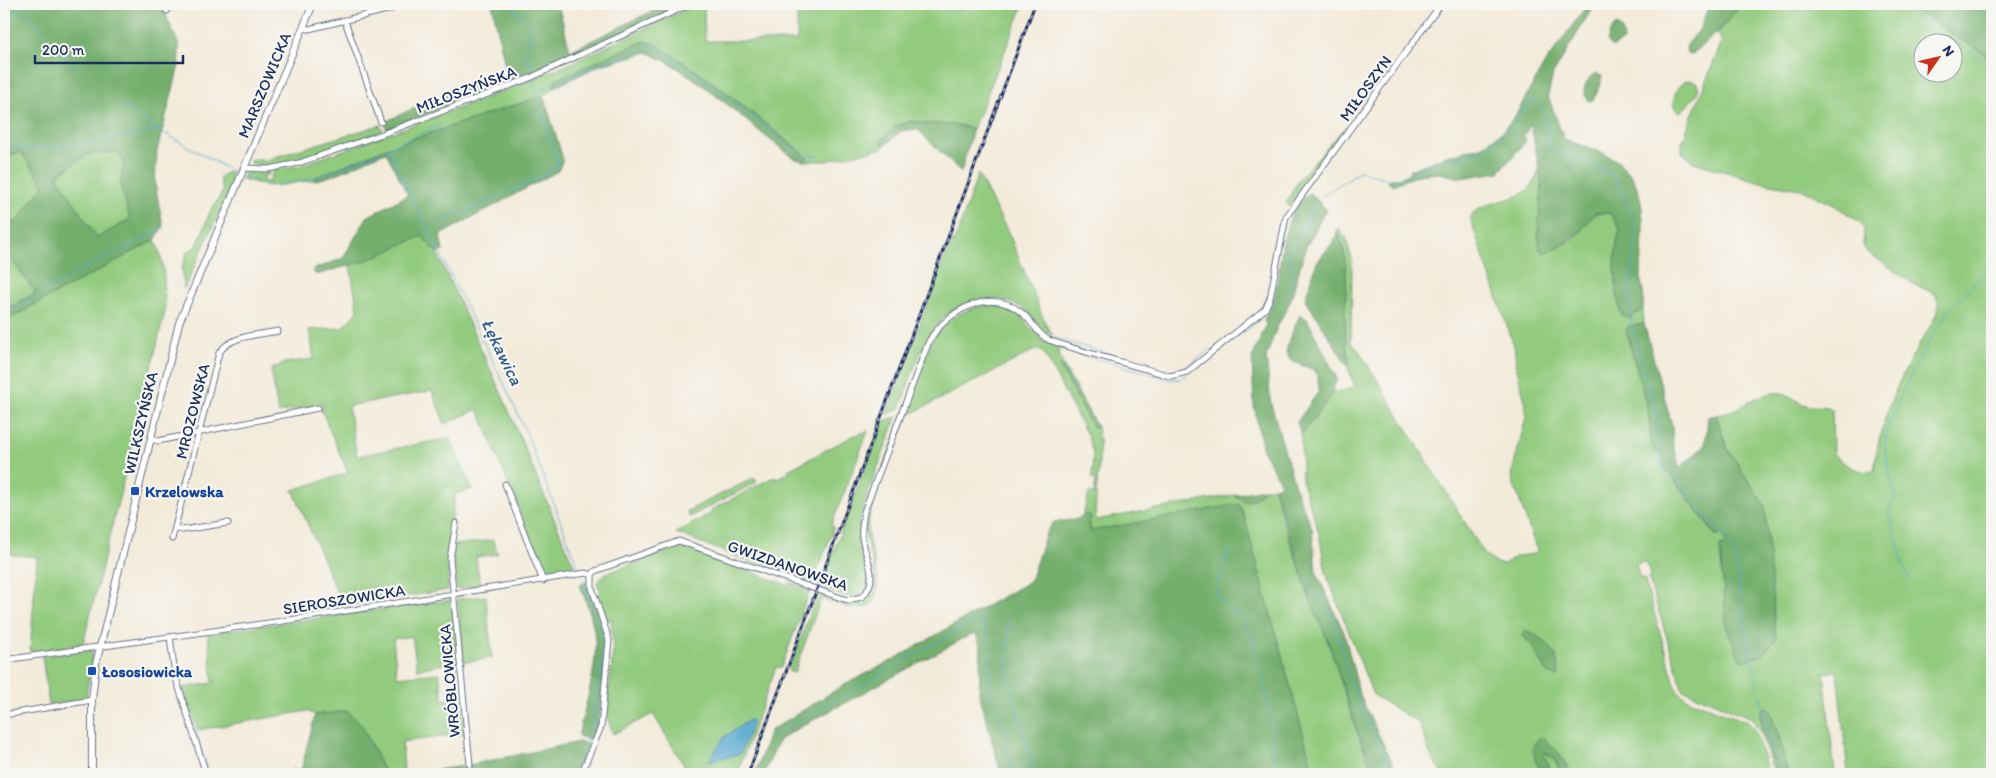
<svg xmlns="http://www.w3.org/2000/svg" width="1996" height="778" viewBox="0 0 1996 778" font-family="Itim,sans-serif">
<rect width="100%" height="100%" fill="#f6f6f2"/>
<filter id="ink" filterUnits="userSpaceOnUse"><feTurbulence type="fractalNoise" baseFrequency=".02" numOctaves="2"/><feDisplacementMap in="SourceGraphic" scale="10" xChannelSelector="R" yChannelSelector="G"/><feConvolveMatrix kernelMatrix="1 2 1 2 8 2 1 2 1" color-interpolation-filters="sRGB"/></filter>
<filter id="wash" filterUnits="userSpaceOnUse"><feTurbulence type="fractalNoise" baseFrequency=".0096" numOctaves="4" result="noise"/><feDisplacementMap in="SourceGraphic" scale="20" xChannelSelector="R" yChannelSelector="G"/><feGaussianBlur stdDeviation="1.12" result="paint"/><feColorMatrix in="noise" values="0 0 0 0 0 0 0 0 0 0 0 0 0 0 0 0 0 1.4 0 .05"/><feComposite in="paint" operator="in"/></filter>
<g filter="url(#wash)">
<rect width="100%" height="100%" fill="#f3ebda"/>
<path fill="#92cb7e" stroke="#567d6e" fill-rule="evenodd" d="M697 4H716L704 9 705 41H797V4H1024L973 129 960 125H932L912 121 895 127 881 141 885 145 882 148 826 161H805L808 158 804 154 715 84 656 44 555 80V87L542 96 392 146 316 177V180L270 186 241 179 245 172 269 171 268 175H264L263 180 269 182 273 171 302 165 459 108 567 65Z
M1741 4H1905L1992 59V774H1848L1837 671 1824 673 1835 774H1788L1779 737 1768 708 1760 713 1764 732 1778 774H1774L1760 732 1752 718 1683 690 1648 577 1650 575 1646 561 1636 565 1640 579 1644 578 1677 691 1687 699 1748 722 1754 729 1769 774H1570L1567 766 1543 737 1535 759 1542 774H1442L1430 754 1419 723 1373 695 1326 573 1319 533 1302 482 1301 435 1330 397 1333 388 1335 393 1355 387 1347 365 1350 362C1337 322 1356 264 1337 232L1339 228 1344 238 1346 237 1352 263 1351 343 1356 346 1485 555 1496 563 1504 565 1517 556 1534 554 1537 551 1511 476 1526 417 1525 401 1517 370 1514 346 1470 218C1480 198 1519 205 1533 184 1536 179 1538 172 1540 166L1542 186 1538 232 1566 244 1575 238 1595 213H1610L1620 228C1613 256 1614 286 1621 314L1639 313 1643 308 1644 324 1630 326 1626 331 1649 414 1650 436 1654 450 1661 453 1673 478 1715 535 1721 534 1728 544 1720 547 1727 629 1765 506 1727 448 1716 415C1739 413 1758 390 1782 393 1791 394 1797 403 1806 405 1815 408 1824 404 1832 409L1833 454C1844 464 1859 474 1874 471 1878 431 1892 394 1911 359 1919 344 1931 328 1937 312 1940 304 1938 301 1935 294L1912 283 1866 251 1863 245 1864 229 1860 222 1834 205 1801 189 1764 183 1693 162 1682 152V143L1688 126 1722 41 1717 34ZM1924 42H1954V72H1924ZM1523 636 1557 655 1548 673 1533 647Z
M1688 80 1696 82 1699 87 1697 94 1682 111H1678L1674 107C1673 95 1676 85 1688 80Z
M380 125 383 130C354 141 277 176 250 163V160H265Z
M1342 130 1344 131 1289 207 1286 203 1299 179Z
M21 152 44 185 15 224 4 207V157Z
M119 152 124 162 120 184 131 219 97 238 57 176 87 154Z
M227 172 235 176 234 181 184 289 182 268 187 252 197 246 210 212 223 191 219 178Z
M978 174 1010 236 1046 325 1053 335C1039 332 1036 319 1026 310 1020 306 1011 303 1005 301 996 298 988 299 979 301 928 307 915 368 900 408L886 415 944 259 958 232Z
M422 236 437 253 503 397 574 566 545 574 478 409 445 424 432 391 348 406 357 456 450 438 472 489 455 494 448 551V590L343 606 293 490 348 473 321 409 324 403 278 413 271 369 285 363 314 359 309 330 343 328 358 311 350 265 365 261Z
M155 240C166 262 164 287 165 312L83 644 30 652 37 557 4 554V486L7 485 11 421 4 420V330L7 320 12 317Z
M4 249 36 293 4 310Z
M988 305 1001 306 1019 313 1030 328 1037 332 1042 341 1091 353 1090 357 1057 348 1063 365 1060 367 1093 427H1097C1104 459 1093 489 1096 520L1234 495 1245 502 1256 498 1263 489 1274 487C1286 540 1310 590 1328 642 1344 686 1353 734 1376 774H1314L1242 509 1091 531 1089 523 1091 516 1083 514 1089 493 1094 494 1096 480 1092 479 1093 454 1088 437 1044 353 1037 349 909 415C897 443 868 502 868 531 868 556 890 585 868 607H848L821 599 794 673 788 671 818 593C827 596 837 602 847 603 863 605 877 590 875 574 872 549 861 543 866 513L931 342C945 320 962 309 988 305Z
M897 417 867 495 860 523 859 544 869 572 868 585 856 597 840 595 820 587 881 426 886 420Z
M868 431 831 526 834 527 812 586 676 533 711 513V510L775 476 777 479 789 472 788 470 853 436Z
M754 478 757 482 689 517 687 511Z
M493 540 498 554 476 557 480 585 457 589 452 560 455 545Z
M677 547 705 554 789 586 790 582 810 590 781 668 776 667 737 774H689L653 714 613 734 606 714 613 653 611 618 608 621 598 595 601 592 597 583 605 574Z
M486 596 492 658 464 662 457 599Z
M451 600 458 658 455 662 417 669 412 636 393 639 397 677 439 673 443 700 461 699 465 734 402 742 404 769 394 774H385L361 724 347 711 315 715 307 711 198 730 182 688 213 683 208 633Z
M93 650 86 698 49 705 42 656Z
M1545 752 1555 760 1562 774H1552L1544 755Z"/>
<path fill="#75af6d" stroke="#486f66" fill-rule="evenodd" d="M4 4H161L179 45V66L157 151 155 184 163 226 155 240 12 317 7 320 4 330V310L36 293 4 249V207L15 224 44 185 21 152 4 157ZM119 152 124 162 120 184 130 219 97 238 57 176 87 154Z
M492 4H558L570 51 661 7 669 4H684L546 68 386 129 385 122 426 102 507 75Z
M1588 4H1595L1553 74 1548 96 1564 139C1583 147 1608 151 1623 166 1652 193 1641 243 1641 277 1642 289 1645 295 1643 308L1629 319 1621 314C1614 285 1613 256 1620 228L1610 213H1595C1581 233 1568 244 1545 253L1540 250 1538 232 1542 186 1531 124 1524 136 1526 141 1499 172 1460 178 1440 173 1418 175 1392 185 1388 181 1410 174V170L1443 157 1481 147 1501 133 1515 116 1545 63Z
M1710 4H1741C1724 26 1712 38 1691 55L1687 54C1683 42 1694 38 1699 30 1704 22 1705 12 1710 4Z
M1905 4H1992V59Z
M1616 25C1623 28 1624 35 1623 41L1613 47 1607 42 1610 32Z
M644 41 656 44 715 84 808 158 805 161 796 159C746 125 703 76 647 52L598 66 555 87V80Z
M1595 73 1602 76 1600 85 1593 100 1589 101 1584 94C1584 84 1588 79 1595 73Z
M542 96 545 100 563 159 558 171 440 235 443 251 437 253 422 236 365 261 316 275 312 270 343 258 367 217 408 195 386 152C362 161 341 175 316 180V177L392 146Z
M912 121C933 125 953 123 973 129L961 172 917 129 901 131 885 145 880 141 895 127Z
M1310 193 1326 209 1305 249 1290 302 1277 327 1266 357 1271 404 1297 493 1312 528 1316 572 1344 632 1359 692 1367 711 1398 774H1376L1357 730 1328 641 1310 600 1274 487 1281 484 1263 451 1254 406 1252 358 1266 325 1264 320C1267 313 1271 306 1274 298 1283 266 1278 214 1310 193Z
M1337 232C1356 264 1337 322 1350 362L1347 365 1305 299 1317 262 1334 241Z
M1300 315 1307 319 1337 378 1330 397 1301 435 1297 422 1319 391 1318 378 1315 370 1291 361 1286 353 1289 339Z
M1644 324 1672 425 1673 446 1680 468 1705 445 1708 417 1716 415 1727 448 1765 506 1776 639 1762 656 1741 661 1727 629 1720 546 1727 544 1721 534 1716 535 1665 468 1661 453 1654 450 1650 436 1649 414 1626 330 1629 326Z
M1063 365 1097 427 1093 428 1060 366Z
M1263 489 1256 498 1245 502 1234 495Z
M1239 504 1244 516 1314 774H1001L979 693 981 647 976 634 968 636 793 731 779 740 764 774H755L770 731 842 686 891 661 1030 581 1046 533 1054 522 1078 519 1083 514 1091 516 1089 523 1091 531Z
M587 582 607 638 599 723 591 740 578 736C584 710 598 666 595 640 594 621 586 602 580 585Z
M1528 631C1553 646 1556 648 1559 677L1548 673 1533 647 1523 636 1524 632Z
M1762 708H1768L1770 711 1779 737 1788 774H1778C1772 759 1756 722 1762 708Z
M347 711 361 724 385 774H300L315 715Z
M1543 737 1559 753 1570 774H1562L1555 760 1546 752 1544 755 1552 774H1542L1535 759 1533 747 1538 739Z
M579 742 590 745 577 774H407L464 766Z"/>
<path fill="#55a7d0" stroke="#386b97" d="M751 719 752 725 740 754 709 761 724 737Z"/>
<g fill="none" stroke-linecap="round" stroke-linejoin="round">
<path stroke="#55a7d0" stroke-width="1" d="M510 4 530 27 527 52 532 72
M1895 4 1992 65
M1526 8 1529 4
M22 9 82 74
M4 26 26 4
M535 92 588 69 651 46 703 79 777 136 799 155 818 156
M122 105 161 131
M164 133 237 174
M4 146 36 149 67 146 159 130
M388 148 507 390 526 432 580 572
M386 149 441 125
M244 176C251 178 258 183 265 185 294 190 352 163 380 152
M1322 196 1360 171 1388 179 1401 177 1444 159 1482 151 1502 136 1532 100C1549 107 1547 134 1550 149L1595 166 1613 175 1633 217 1636 240 1629 293 1632 327 1658 419 1660 458 1664 469 1683 487 1733 549 1737 563 1742 612 1757 683 1773 752 1782 774
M427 228 541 177 558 164 533 81
M1289 293 1293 276 1288 251 1298 240 1310 216 1314 202
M4 314 82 270 164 228
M1055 338 1166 371C1185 372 1196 360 1210 349
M1088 356 1169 379H1180L1187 375
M1202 363 1261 319
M1229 550 1217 583 1216 596 1244 621 1260 659 1278 774
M1910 579 1905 571 1889 510 1895 496 1885 452 1886 431 1902 393 1928 343 1949 310 1982 276 1992 257
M1307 581 1314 596H1321L1324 599 1336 626 1348 675 1362 710 1394 774
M1009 618 1008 676 1035 774
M187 706 209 774
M766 735 772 736 982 617 991 649 988 686 1008 735 1009 738 1006 747 1013 774
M575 774 592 723 604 644 600 625 582 578"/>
</g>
</g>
<g filter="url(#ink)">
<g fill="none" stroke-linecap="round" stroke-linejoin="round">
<defs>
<path id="minor" d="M164 4 167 11
M186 4H187
M345 21 381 122
M303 28 309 29 391 9 395 4
M243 168 268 169 299 163 385 133 530 78 690 4
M151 439 158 441 318 408
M505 484 543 581
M456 523 450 559 470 765
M175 528 182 530 228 523
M172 539 219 353C230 335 259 335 278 331
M170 637 175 675 206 774
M4 660 283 621 586 573 592 575
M4 715 92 700
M297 773 298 774
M581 774 601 727 609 640 592 588V575L595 571 679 541 847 600 862 597C881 578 865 559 862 537 861 529 863 520 864 512L929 341C947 311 990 286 1022 313 1031 320 1039 336 1049 340 1088 354 1130 364 1170 376L1187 372 1265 309 1270 298 1286 217 1441 4"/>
<path id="tertiary" d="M92 774V700L96 664 179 323 313 4"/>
</defs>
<use href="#minor" stroke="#677189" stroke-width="7"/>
<use href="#tertiary" stroke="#677189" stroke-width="8"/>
<use href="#minor" stroke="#fff" stroke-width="5"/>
<use href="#tertiary" stroke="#fff" stroke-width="6"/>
<defs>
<path id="rail" d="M748 774 1035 4"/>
</defs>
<use href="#rail" stroke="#1b2f5e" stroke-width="3"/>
<use href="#rail" stroke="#f6f6f2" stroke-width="1" stroke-dasharray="4" stroke-linecap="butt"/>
</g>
</g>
<g fill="#1a4fb4" stroke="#f6f6f2" stroke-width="2">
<rect x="130" y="486" width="10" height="10" rx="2.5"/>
<rect x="87" y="666" width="10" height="10" rx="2.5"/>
</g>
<g text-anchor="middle" stroke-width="4.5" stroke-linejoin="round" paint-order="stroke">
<g font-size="16" fill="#1b2f5e" stroke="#f6f6f2">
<text transform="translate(264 85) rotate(-67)" y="6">MARSZOWICKA</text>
<text transform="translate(1365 88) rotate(-54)" y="6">MIŁOSZYN</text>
<text transform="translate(466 89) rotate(-21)" y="6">MIŁOSZYŃSKA</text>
<text transform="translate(192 411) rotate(-76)" y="6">MROZOWSKA</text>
<text transform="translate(140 423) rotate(-77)" y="6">WILKSZYŃSKA</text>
<text transform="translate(788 565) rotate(19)" y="6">GWIZDANOWSKA</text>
<text transform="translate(344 599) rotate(-9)" y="6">SIEROSZOWICKA</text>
<text transform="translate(449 681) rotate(-95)" y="6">WRÓBLOWICKA</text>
</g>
<g font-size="16" font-weight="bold" fill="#164399" stroke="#f6f6f2" text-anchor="start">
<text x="145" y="497">Krzelowska</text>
<text x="102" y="677">Łososiowicka</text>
</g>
<g font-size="18" font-style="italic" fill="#2f5986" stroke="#f6f6f2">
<text transform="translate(502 352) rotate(64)" y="6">Łękawica</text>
</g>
</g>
<rect width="1996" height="778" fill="none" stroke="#f6f6f2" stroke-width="20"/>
<g transform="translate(1938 58) rotate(56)"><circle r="24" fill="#f6f6f2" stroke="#9ea6b7"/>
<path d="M0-4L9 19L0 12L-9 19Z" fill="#c8321e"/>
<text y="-8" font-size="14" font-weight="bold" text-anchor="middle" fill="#1b2f5e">N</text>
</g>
<path d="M35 55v8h148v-8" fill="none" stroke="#1b2f5e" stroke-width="2.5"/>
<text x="42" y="55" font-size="15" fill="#1b2f5e" stroke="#f6f6f2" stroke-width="4" paint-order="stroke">200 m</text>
</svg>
